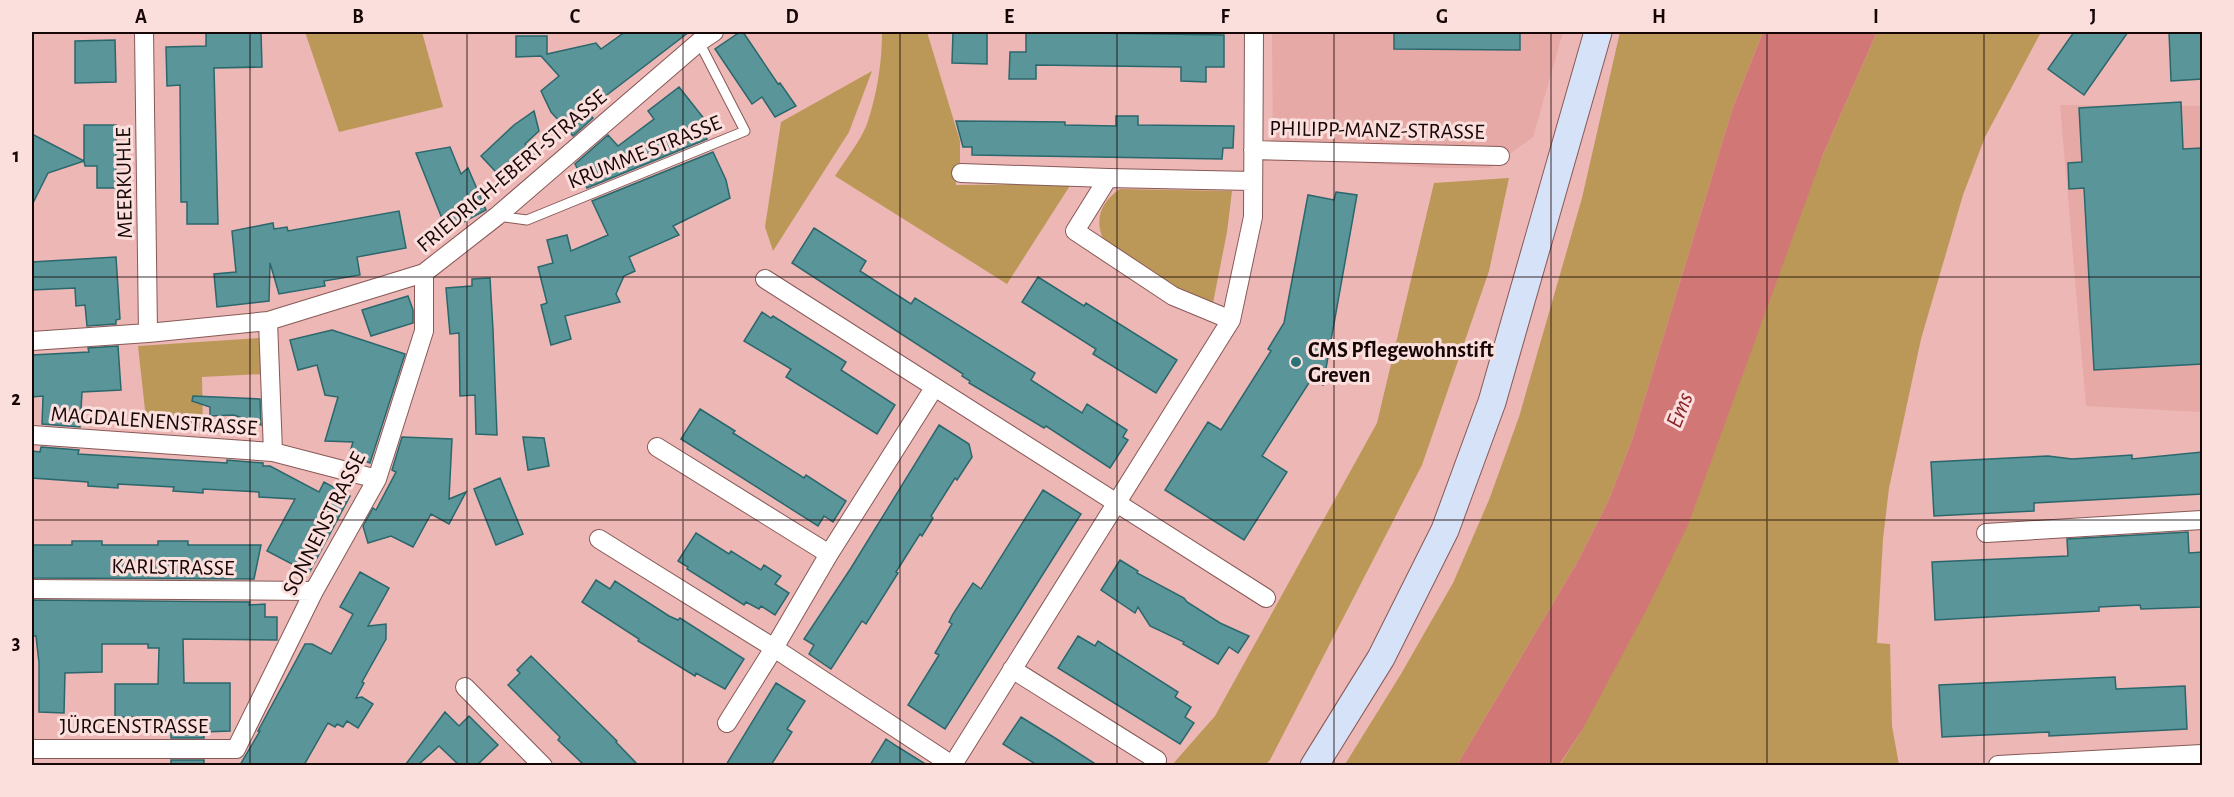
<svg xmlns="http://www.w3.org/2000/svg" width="2234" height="797" viewBox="0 0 2234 797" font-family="'Alegreya Sans',sans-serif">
<rect width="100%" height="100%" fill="#ecb7b4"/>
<path fill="#e6a9a6" d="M1272 32H1563L1533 137 1490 168H1438L1273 157Z
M2060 105 2202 106V412L2086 406Z"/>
<path fill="#bb9857" d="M305 32H422L443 107 339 132Z
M882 32H927L960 141V164H956V185L1071 184 1007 284 835 176C845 160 860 142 867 124 877 94 882 63 882 32Z
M1620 32H1763L1733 107 1633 437 1608 502 1575 566 1457 765 1344 766 1401 674 1453 583 1489 500 1519 417 1582 198Z
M1877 32H2041L1985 137 1963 195 1921 339 1889 488 1883 539 1877 643 1890 644 1892 726 1899 765 1559 766 1581 732 1822 157Z
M872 71 849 132 773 251 765 227 781 122Z
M1509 178 1489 271 1422 465 1270 760 1265 765H1172L1215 716 1377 423 1434 183Z
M1120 189 1232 191 1227 232 1213 303 1173 286 1103 239C1094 218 1102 201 1120 189Z
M259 338 262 374 202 377 203 428H147L138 346Z"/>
<path fill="#d17876" d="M1763 32H1877L1822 157 1688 525 1647 609 1581 732 1559 765H1457L1575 566 1608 502 1633 437 1733 107Z"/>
<path fill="#599599" stroke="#2b676c" stroke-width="1.5" d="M206 32H261L262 67 214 68 218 224H187V202H181L180 85 167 86 166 47 206 46Z
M625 32H689L586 111 593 118 573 136 551 112 541 91 559 76 541 56 516 57V36H547V54L596 43 601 49Z
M740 32H743L778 84 780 83 796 106 775 117 762 97 752 104 715 49Z
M953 32H987V64L952 63Z
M1026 32 1224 35V67H1206V82L1181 81V67L1036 65V79H1009L1010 52H1026Z
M1394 32H1520V50L1394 49Z
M2074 32H2128L2084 95 2048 69Z
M2169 32H2202V79L2171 81Z
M115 40 116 82 75 83V41Z
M679 87 709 125 703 130 707 139 587 188 575 164 608 135 618 146 654 119 648 111Z
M2181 102 2183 149 2202 148V364L2094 370 2084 188 2069 189 2068 163 2082 162 2079 108Z
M534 111 539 131 525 144 538 157 508 185 481 156 514 125Z
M1116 116H1138V125L1234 126 1233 148H1223L1222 159 972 155V147H963L956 121 1065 122V125L1116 126Z
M84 125H116V188H97V166H85L84 161 48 173 32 205V134L84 161Z
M450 147 461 174 468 168 486 210 447 231 416 153Z
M713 152 726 180 730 198 673 226 679 235 629 257 635 271 624 276 616 294 620 302 565 316 571 339 551 345 541 305 547 303 538 267 553 263 547 240 567 235 571 251 608 235 592 201Z
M1336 192 1357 195 1323 385 1312 378 1262 456 1287 472 1244 540 1165 490 1208 422 1221 430 1271 351 1268 349 1284 323 1308 195 1334 200Z
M399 211 406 248 357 257 360 275 324 281 325 286 279 294 270 263 269 301 217 307 214 274 236 272 232 231 273 223 274 229 287 227 288 231Z
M814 228 866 261 860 271 911 304 915 298 1035 373 1031 380 1082 413 1087 404 1127 430 1123 437 1128 440 1110 468 1046 426 1044 428 981 390 969 383 970 381 962 376 963 374 792 263Z
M116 257 120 319 116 320V324L87 326 85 305 76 306 75 288 32 290V262Z
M1038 277 1084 306 1086 303 1177 360 1156 393 1093 354 1096 349 1022 302Z
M490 278 493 330 497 435 476 434 475 395 460 396 459 333 450 334 446 288 472 286V279Z
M408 296 413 310V323L371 336 362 310Z
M762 312 771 318 773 316 846 362 841 370 895 405 877 434 786 377 791 369 744 341Z
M332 330 405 354 370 463 349 455 353 442 325 441 338 397 325 395 317 365 298 370 290 340Z
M118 346 121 390 82 392 80 427 42 424 43 396 32 397V355L89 352 88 348Z
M193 396 260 399 261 425 234 415 210 416V407L192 401Z
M700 409 735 431 733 433 804 478 806 475 846 501 833 522 824 516 818 526 681 439Z
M939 425 969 444 972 457 957 480 955 478 931 516 933 518 922 536 920 534 896 572 898 573 866 624 862 621 831 669 809 654 814 645 804 639 851 568Z
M402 437 452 439 449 499 466 492 449 524 431 514 413 547 391 536 368 543 363 526 373 508 376 510 396 472 392 470Z
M523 437 544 438 549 466 528 470Z
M41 447 79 450 78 454 227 463V460L263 463V466H270L319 492 324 482 350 496 309 573 267 551 295 499 259 497V492L203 489V493L173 491 174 487 118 484V488L88 486V482L32 478V451L40 452Z
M2202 452V494L2034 503V511L1934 516 1931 462 2048 456 2072 459 2132 455V459Z
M500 478 523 534 496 545 474 489Z
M1043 490 1081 514 945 729 908 705 939 655 935 653 952 624 949 622 953 614 973 583 981 589Z
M2188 532 2189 553 2202 552V607L2141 609 2140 605 2099 607V611L1935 620 1932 562 2068 556 2067 539Z
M696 533 729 554 731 551 761 570 764 565 781 576 775 584 789 593 775 615 761 606 759 609 746 602 744 605 687 569 688 567 678 561Z
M72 541H102V545H158V541H188V545H261L254 579 32 578V545H72Z
M1120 560 1138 571 1137 573 1184 598 1187 602 1220 623 1249 636 1238 653 1229 647 1218 664 1183 644 1184 642 1150 626 1138 607 1135 613 1101 590Z
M360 572 389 588 368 626 386 624V639L362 682 364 683 356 698 362 697 373 704 358 728 347 721 343 727 337 724 335 727 328 723 304 765H240L260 731H258L305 644H312L331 654 353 614 340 607Z
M596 580 610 589 615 581 669 616 678 620 680 618 744 659 725 689 696 673 695 676 638 641 639 639 582 602Z
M32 600 250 602 249 605 265 604V617H277V640L183 639 184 683H230V731L204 732V738H171V721L139 722V717H115V684H158L159 648H148V644H102V672L65 673 64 713 39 712V663L36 636H32Z
M1078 636 1095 646 1098 641 1178 692 1175 697 1191 707 1185 717 1194 723 1180 744 1058 668Z
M531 656 617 741 616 742 638 765H584L558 740 560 737 508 685 520 673 517 670Z
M2115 677 2116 689 2185 686 2187 729 2049 736V732L1942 737 1939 685Z
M776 683 805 701 787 729 792 732 771 765H726Z
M445 712 459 726 469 716 498 745 477 765H459L439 746 418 765H408L406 764Z
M1021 717 1055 738 1097 765H1037L1003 744Z
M886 739 898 747 927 765H870Z
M171 760H204V765H171Z"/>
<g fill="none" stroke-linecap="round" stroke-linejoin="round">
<defs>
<path id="service" d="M497 216 527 220 745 131 699 42"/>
<path id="minor" d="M144 32 148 333
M1253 150 1500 156
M961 173 1108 178 1252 181
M1108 178 1075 231 1173 296 1231 320
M765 279 1266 598
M268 321 273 452
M32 341 148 333 268 321 424 273 497 216 699 42 714 32
M32 435 273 452 377 479
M657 447 829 554
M1986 533 2202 520
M599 539 774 648 952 765
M32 589 314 591
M1012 669 1157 760
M465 687 543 766
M727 723 774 648 829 554 934 388
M32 749H236L314 591 377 479 424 331V273
M1998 765 2202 754
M952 766 1231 320 1253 217 1254 32"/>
<path id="secondary" d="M1314 766 1381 658 1445 530 1492 402 1598 32"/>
</defs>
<use href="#service" stroke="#875957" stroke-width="11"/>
<use href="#minor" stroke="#875957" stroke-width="20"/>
<use href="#secondary" stroke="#875957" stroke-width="29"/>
<use href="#service" stroke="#fff" stroke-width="9"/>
<use href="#minor" stroke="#fff" stroke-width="18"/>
<use href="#secondary" stroke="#d6e2f8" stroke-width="27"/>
</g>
<path fill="none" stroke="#160606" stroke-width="1.5" stroke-opacity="0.55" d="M250 32V766M467 32V766M683 32V766M900 32V766M1117 32V766M1334 32V766M1551 32V766M1767 32V766M1984 32V766M32 277H2202M32 520H2202"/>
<circle fill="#297379" stroke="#fbdfdd" stroke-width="2" cx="1296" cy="362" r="6"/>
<g text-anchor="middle" stroke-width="6" stroke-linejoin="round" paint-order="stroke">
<g font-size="22" fill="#160606" stroke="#fbdfdd">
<text transform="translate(1377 129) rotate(1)" y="8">PHILIPP-MANZ-STRASSE</text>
<text transform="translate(644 151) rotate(-22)" y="8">KRUMME STRASSE</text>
<text transform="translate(511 170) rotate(-40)" y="8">FRIEDRICH-EBERT-STRASSE</text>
<text transform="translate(123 183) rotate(-91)" y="8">MEERKUHLE</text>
<text transform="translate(154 420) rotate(4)" y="8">MAGDALENENSTRASSE</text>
<text transform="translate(323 523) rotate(-63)" y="8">SONNENSTRASSE</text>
<text transform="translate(173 566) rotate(1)" y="8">KARLSTRASSE</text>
<text x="134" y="733">JÜRGENSTRASSE</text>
</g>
<g font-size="22" font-weight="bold" fill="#160606" stroke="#fbdfdd" text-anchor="start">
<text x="1308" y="357">CMS Pflegewohnstift<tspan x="1308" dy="25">Greven</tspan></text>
</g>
<g font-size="24" font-style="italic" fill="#8b2128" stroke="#fbdfdd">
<text transform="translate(1679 410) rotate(-68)" y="8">Ems</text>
</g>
</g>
<rect width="2234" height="797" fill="none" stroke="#fbdfdd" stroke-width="66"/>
<rect x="33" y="33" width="2168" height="731" fill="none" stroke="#160606" stroke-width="2"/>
<g font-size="20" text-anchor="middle" font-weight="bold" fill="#160606">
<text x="141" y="23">A</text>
<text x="358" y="23">B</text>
<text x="575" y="23">C</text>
<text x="792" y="23">D</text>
<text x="1009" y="23">E</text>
<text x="1225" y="23">F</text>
<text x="1442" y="23">G</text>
<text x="1659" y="23">H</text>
<text x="1876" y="23">I</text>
<text x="2093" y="23">J</text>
<text x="16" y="162">1</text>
<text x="16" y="405">2</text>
<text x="16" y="649">3</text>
</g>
</svg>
